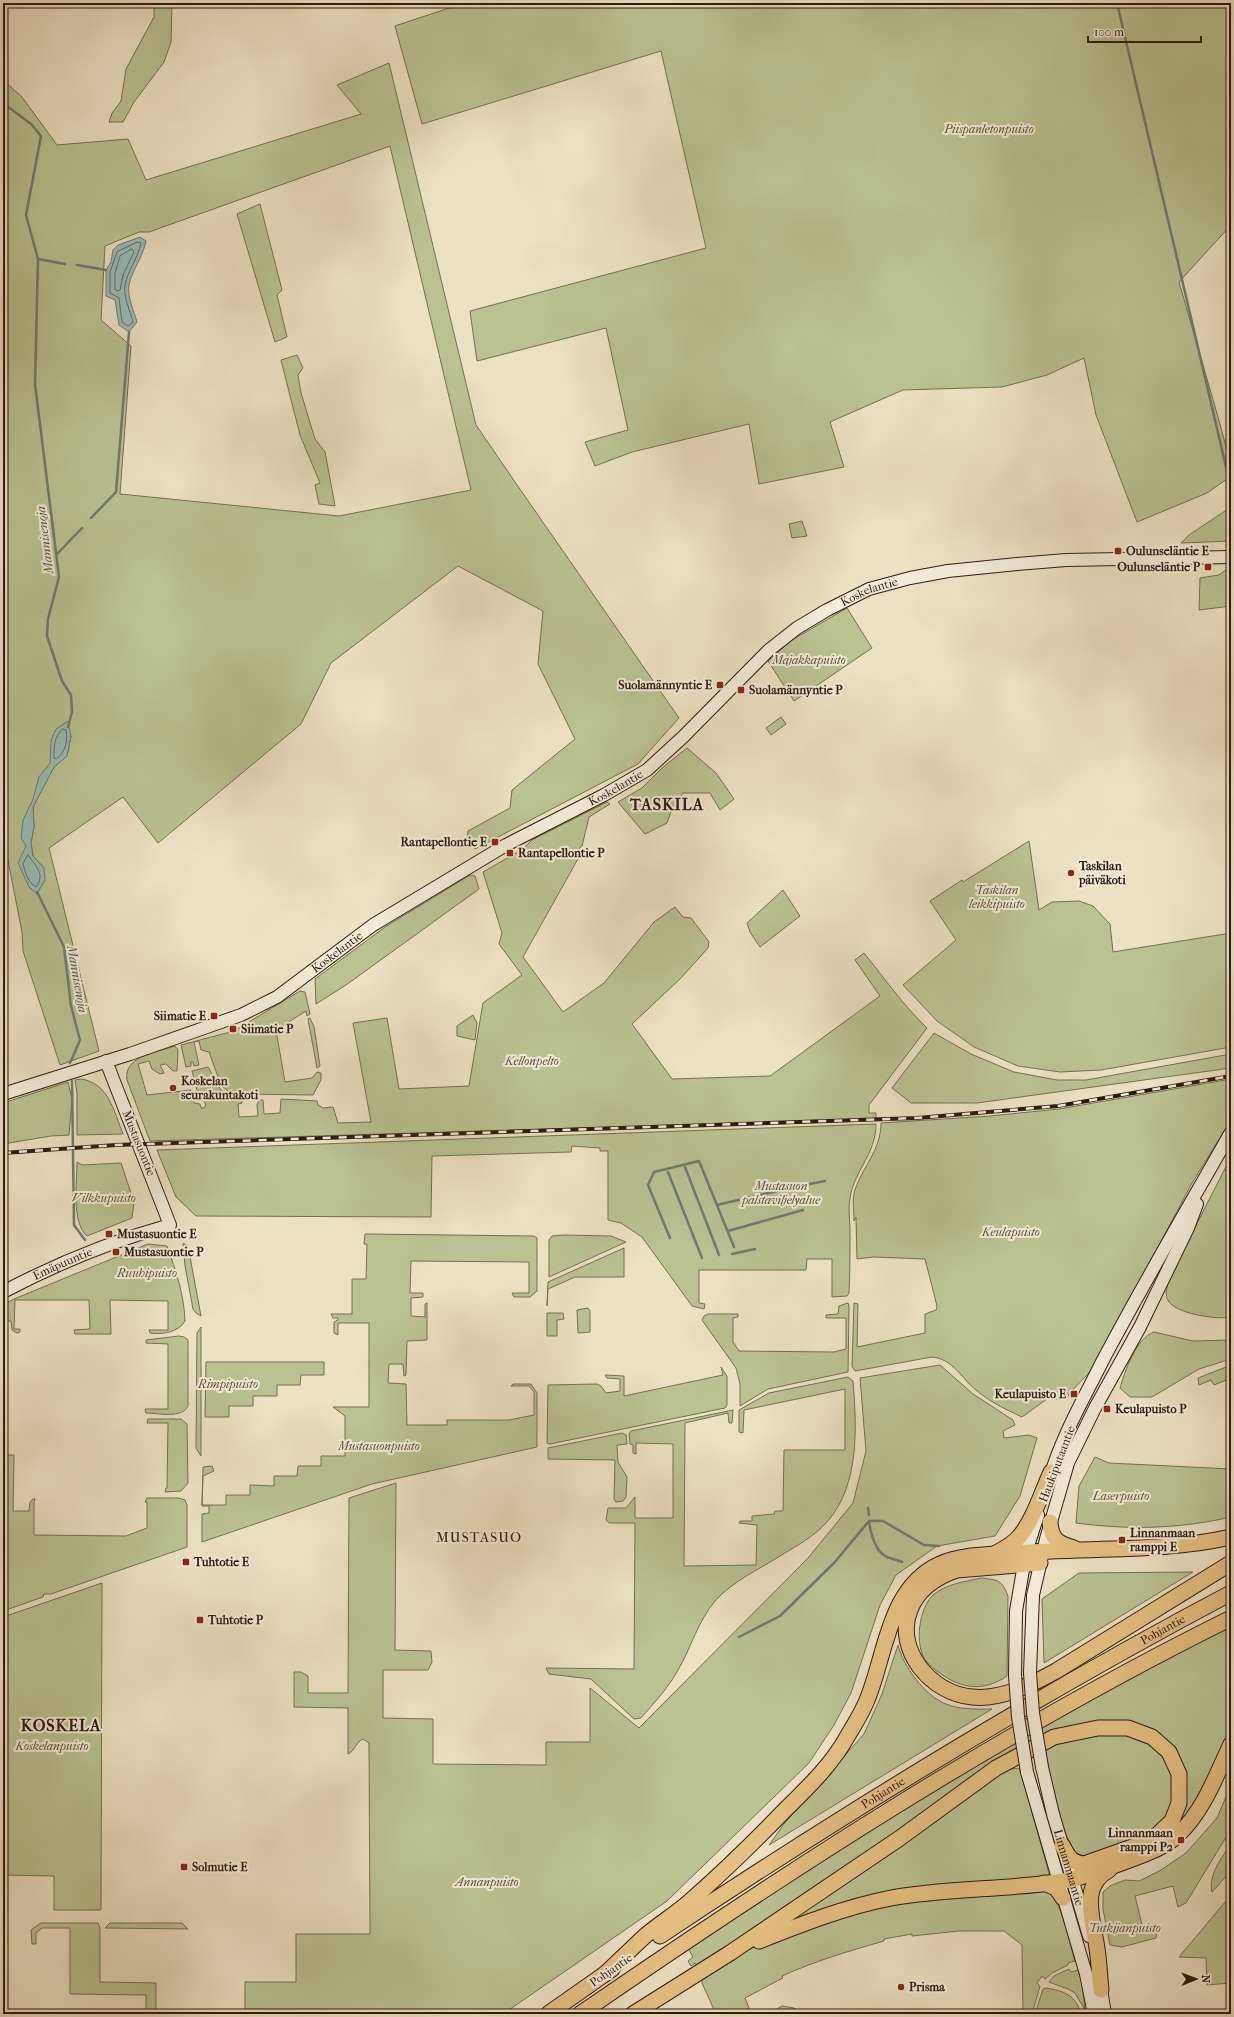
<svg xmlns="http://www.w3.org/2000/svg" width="1234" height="2017" viewBox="0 0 1234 2017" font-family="'IM FELL French Canon',serif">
<rect width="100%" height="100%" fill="#ece1c3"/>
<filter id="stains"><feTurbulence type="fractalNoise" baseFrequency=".005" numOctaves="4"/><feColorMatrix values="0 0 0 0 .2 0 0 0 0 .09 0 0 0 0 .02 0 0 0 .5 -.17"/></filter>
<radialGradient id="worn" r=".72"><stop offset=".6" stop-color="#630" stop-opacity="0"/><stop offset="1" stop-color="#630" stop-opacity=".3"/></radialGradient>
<path fill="#bac292" stroke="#746e52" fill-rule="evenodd" d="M154 3H172L171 42 164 62 134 102 123 122H109L112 113 121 101 126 69 154 17Z
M464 3H1231V225L1179 282 1218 417 1231 465V476L1207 493 1137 522 1096 415 1084 358 1047 375 1002 387 903 390 830 422 844 467 759 484 749 424 632 452 595 466 585 442 628 430 606 328 477 361 470 311 706 248 661 51 422 124 395 26Z
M389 63 476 425 515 482 679 718 638 764 475 849 467 840 468 831 510 808 512 790 575 739 538 664 543 611 458 566 331 663 301 724 158 843 123 797 49 848 99 1051 60 1065 23 951 22 932 5 845 8 720 3 706V80L22 97 57 145 128 139 146 180 361 114 337 85ZM390 146 471 490 339 516 120 494 131 346 101 320 105 246 139 232H149ZM71 736 67 756 54 767 33 807 34 827 31 843 33 856 44 868 37 894 24 824 42 782Z
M260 204 282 290 277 295 287 337 275 342 237 214Z
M297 355 303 368 298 375 301 393 315 439 325 452 335 506 319 504 315 485 320 483 300 435 281 360Z
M1231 507V541L1181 543 1189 535Z
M802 521 807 536 792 538 789 524Z
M1231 566V606L1199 610 1200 578 1219 575Z
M847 608 872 648 794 701 768 661 792 640Z
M781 717 786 724 771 735 766 728Z
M687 748 716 773 734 799 720 810 710 793H683L673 806 667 823 645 834 618 802 642 788 662 768Z
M607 802 610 804 589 817 582 846 575 852 579 857 523 957 563 1012 604 983 654 922 675 907 683 917 691 918 709 942 708 948 681 978 632 1024 672 1079 770 1076 880 996 855 960 864 953C885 979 903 1005 927 1028L869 1105V1113H876V1119L150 1141 127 1080C123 1056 158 1052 175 1046L178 1050 177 1071H173L166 1064 160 1065 164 1073 160 1074 152 1069 149 1061 138 1064 147 1095 191 1090 194 1103 200 1104 201 1108H204L206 1105 204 1101 209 1099 208 1092 198 1094 192 1071 208 1067 222 1092 242 1099V1103L238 1104 239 1117 258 1116 257 1105 259 1100H263L264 1114 280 1113 281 1099 317 1101 318 1105 323 1108 333 1107 338 1123 371 1122 353 1023 387 1018 399 1089 469 1086 483 1003 522 975 499 944 502 933 483 872 523 849 532 840Z
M1029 841 1039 910 1052 902 1079 901 1093 906 1110 924 1113 952 1231 933V1047L1101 1070 1060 1072 1018 1066 974 1047 937 1021 903 985 956 940 930 901 962 880 963 882Z
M470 875 475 876 479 889 346 985 316 1004 315 979 385 927Z
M783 890 800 916 760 947 750 932 747 923Z
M300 991 305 992 310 1014 307 1016 306 1011 276 1030 285 1082 312 1078 317 1072 321 1073V1080L313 1095 244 1094 229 1092 221 1085 209 1052 201 1050 199 1041 194 1042 199 1065 194 1066 193 1062H191V1066L186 1067 181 1045 234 1031Z
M473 1015 477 1023 475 1040 457 1036V1026Z
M310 1018 314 1027 320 1066 317 1068 308 1019Z
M934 1033 971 1054 1014 1072 1057 1080H1086L1231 1054V1068L977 1103H911L892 1088Z
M81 1079C109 1083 114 1112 123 1134L77 1135V1093L75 1080Z
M1231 1079V1120L1192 1183 1096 1364C1087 1377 1074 1386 1066 1399H1047L1022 1417C1005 1409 990 1402 976 1390 961 1378 953 1359 932 1357L855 1371 852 1366 854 1303 858 1304 857 1347 925 1333V1314L936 1310 937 1306 925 1259 873 1257 857 1259 856 1217 854 1221C854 1211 852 1199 855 1190 863 1166 881 1150 881 1123L990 1116 1059 1109Z
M68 1082 72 1099 69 1135 51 1136 3 1144V1103Z
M876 1124C876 1154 854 1171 850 1198 848 1209 850 1221 850 1232 850 1252 850 1272 849 1293L847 1296 832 1297V1259H807L806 1270H699V1303L705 1304 704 1309 692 1306 642 1237 621 1223 608 1220V1151H600V1148L572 1146 571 1152 432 1156 431 1217 196 1216 176 1197 157 1150Z
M1231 1157V1317C1217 1320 1178 1314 1169 1302 1164 1295 1167 1286 1169 1278Z
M77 1162 82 1165 121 1163 134 1202 132 1218 87 1236C71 1222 77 1182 77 1162Z
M365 1234 534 1236 537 1238V1291L530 1297H514L512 1293H529V1262L411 1261 410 1293H423V1297L411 1298V1316L425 1317V1304L427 1303V1340L407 1341 406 1375 404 1376 403 1364H389L388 1383 406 1384 407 1425H447V1420H509L534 1415V1392L529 1386H511L513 1384H531L537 1393V1447L372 1484 202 1542V1514L209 1513V1506H202L203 1467 212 1466 214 1471 203 1476 202 1505H226V1495H250V1485L274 1486V1476H297L298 1466H321V1456H345V1416L333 1407H369V1323H338V1335L334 1333V1322L338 1320V1318H333L331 1314H352V1279H366L367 1244H364Z
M564 1235 611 1236 626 1242 549 1277V1240L552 1236Z
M183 1243 188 1246 201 1316 196 1313 193 1309 185 1266Z
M148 1244 167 1246C176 1271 184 1294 185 1321 179 1332 162 1335 150 1333L149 1330H168V1301L110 1300 111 1334H75L74 1330 90 1329 89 1300H15L14 1329H20V1332L17 1333 12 1330 11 1321H3V1305L14 1299Z
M624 1248V1277H575L548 1289 547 1306 548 1282Z
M848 1303 849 1306 848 1372 768 1389 740 1406V1384L736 1368 702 1320 704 1316 708 1314H738V1317L733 1318V1342L739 1351 834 1352 846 1349V1318H826V1315L838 1314 839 1306Z
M588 1308 590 1311V1332L578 1333 577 1310Z
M547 1313H563L564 1319 557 1320V1336H547Z
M201 1327V1456L196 1448 197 1333Z
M1154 1332 1193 1341 1231 1340V1359L1199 1369 1152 1397H1130L1120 1388C1125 1371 1136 1338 1154 1332Z
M179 1336 184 1337 188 1340V1406C182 1419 158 1413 146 1413L145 1409H168V1344L146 1343V1340Z
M206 1362H324V1375H301L300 1385H277V1396H253V1406H229V1417H205Z
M940 1365 973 1394 1013 1420 1015 1425 1003 1431 1004 1438 1029 1435 1037 1438 1020 1496 995 1536 937 1546 896 1575 880 1605 851 1693 834 1725 809 1763 667 1901 503 2014H245V1982H296V1934H370L369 1743 363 1739C356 1742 355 1751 348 1754V1708L294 1707V1672H301L308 1676V1693H348L349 1498 396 1483 395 1650 431 1651 432 1662 428 1670H383V1718L433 1719V1764L546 1765V1742H590V1688L639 1728 808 1558 853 1503 866 1451 860 1378Z
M1231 1365V1378L1214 1385 1211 1380 1199 1385 1198 1378Z
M721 1367 727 1376V1405L725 1408 550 1444 547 1443 548 1385 597 1384 601 1386 606 1393 620 1391V1379L607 1378 605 1375 624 1376V1396L723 1375Z
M848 1377 853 1381C857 1431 860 1493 820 1529 808 1540 793 1548 780 1556 758 1570 733 1581 715 1601 698 1621 691 1648 678 1670 669 1687 654 1703 641 1718L634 1719 591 1679 549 1674 546 1668 634 1669 635 1523H609L606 1520 608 1508H626L635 1497V1518H673V1444L636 1443V1454L633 1453V1445L630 1444 629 1434 631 1431 733 1410 732 1423H729L728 1413 685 1423 684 1566 756 1565 757 1525 739 1523 740 1521H752V1516L774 1514 775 1511H783L784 1450H845V1389L744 1410 743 1433 739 1432V1410L769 1393Z
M148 1419H181L187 1424 188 1483 181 1491 165 1492 166 1488H167L168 1423H147Z
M622 1433 626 1435 627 1444 617 1445 618 1462 627 1477 626 1497 623 1501 616 1502 614 1499 615 1460 548 1459V1448Z
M3 1455H14L13 1511H29L30 1502 33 1499H35L34 1502V1535L126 1536 147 1528V1502H145L147 1498H178L185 1500 187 1505V1547L51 1594H44L43 1597 3 1611Z
M1095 1457 1109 1463 1231 1469V1517C1179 1529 1129 1530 1076 1523L1079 1486Z
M1193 1572 1044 1663 1042 1599 1079 1573Z
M982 1578C998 1580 1002 1580 1008 1596L1007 1676C984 1692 961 1689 940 1673 935 1670 929 1665 926 1661 914 1645 919 1608 933 1595 946 1584 966 1581 982 1578Z
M102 1583 101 1910H54V1876L3 1875V1617Z
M1231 1627V1737L1193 1812 1153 1842 1184 1787 1150 1732 1073 1729 899 1836 698 1967 695 1963 691 1966 688 1961 693 1957 688 1948C863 1832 1041 1717 1231 1627Z
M898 1645C903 1666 925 1696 946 1704 960 1710 978 1709 992 1709L769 1845 784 1824 864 1734 882 1694Z
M1098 1732 1127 1733 1142 1737 1165 1753 1176 1790 1169 1817 1151 1834 1089 1860 1076 1855C1058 1823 1051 1783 1044 1746Z
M1010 1763 1012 1769 1019 1768 1022 1777 1050 1877 925 1890 772 1930Z
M1231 1785V1829L1186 1903 1178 1907 1173 1886 1135 1896 1143 1929 1158 1925 1156 1938 1122 1947 1110 1945 1103 1909V1892L1110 1886 1125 1880 1139 1881 1161 1870 1186 1853 1217 1818Z
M1231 1844V1871L1212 1892C1208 1875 1222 1857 1231 1844Z
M1043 1887C1063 1899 1068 1941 1075 1961L1068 1963V1965L1052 1973 1045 1979 1042 1976 1037 1983 1040 1986 1032 2014H1023L1022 1945 1004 1931H959L912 1936V1934L884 1939V1941C849 1951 815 1961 782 1976L783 1978 745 1998 749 2008 745 2014H716L702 1983V1980L733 1957 775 1937 894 1902Z
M1231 1895V1983L1207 1985 1206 1958 1179 1957Z
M41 1923H98L100 1928V1982L156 1983V2014H146V1995L70 1994V1928H42L36 1933V1944H32L31 1930Z
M110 1923H182L188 1929 105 1928Z
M1069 1969 1071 1972 1078 1970 1082 1983 1085 2010 1075 1993 1068 1989 1049 1982 1054 1976Z
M1046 1988C1064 1991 1076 1995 1081 2014H1035L1043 1989Z
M782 2006 794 2008 802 2013 769 2014Z"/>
<path fill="#99bcb8" stroke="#6e7b75" d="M140 237 146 241C143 257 132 270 129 285 127 297 134 311 137 322L129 332 119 325 115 300 106 296V270L111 262 113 250 118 245Z
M68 721 71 736 67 756 54 767 33 807 34 827 31 843 33 856 44 868 45 880 37 894 29 887 18 863 26 846 21 838 23 820 33 799 39 777 50 763 51 740 56 729Z"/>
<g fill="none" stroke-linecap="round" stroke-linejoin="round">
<path stroke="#646a64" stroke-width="1" d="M138 242 141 243C138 258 128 270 125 285 123 297 130 310 133 322L128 326 122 322 119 298 110 293V272L117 252Z
M132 249 134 252 123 275 120 290 117 291 115 289V273L120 256Z
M63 729 66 730C68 741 65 754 56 759L54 758C54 747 54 736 63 729Z
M28 855C35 865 46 874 36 887 28 883 25 872 23 864Z"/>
<path stroke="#6e7b75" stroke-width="2.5" d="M1117 3 1227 471
M3 103 31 124 41 136 26 215 38 259 35 384 59 577 48 619 47 636 62 681 71 695 72 712 68 727
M38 259 65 264
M77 265 106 270
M91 518 116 492 129 332
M57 554 82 528
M37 892 64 947 71 1006 80 1040 70 1063
M72 1081 74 1225 85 1240
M685 1167 719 1255
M668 1172 702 1258
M800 1186 825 1181
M717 1205 794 1187
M728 1231 803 1210
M670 1238 648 1185 654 1172 699 1161 734 1247
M732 1254 755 1249
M868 1508 869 1515
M869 1522C871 1534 875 1552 887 1557 892 1559 898 1560 902 1562
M739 1637 780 1616 834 1563 869 1521H883L924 1545 939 1546"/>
<defs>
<g id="secondary">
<path id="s1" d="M3 1094 130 1054 241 1015 277 997 373 925 506 845 604 795 647 770 683 737 769 650 797 628 827 610 869 589 910 578 948 571 1017 564 1066 560 1231 557"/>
<path id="s2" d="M3 1292C56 1264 112 1241 170 1225L106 1061"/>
<path d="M1049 1480C1061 1438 1083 1400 1102 1362 1143 1284 1188 1208 1231 1132"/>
<path d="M1030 1673 1033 1595 1046 1539 1068 1463 1095 1408 1140 1327 1188 1228 1197 1204"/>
<path d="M1015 1675 1016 1611 1026 1552 1038 1515"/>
<path id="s3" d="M1042 1767 1053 1814 1089 1936"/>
<path d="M1027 1772 1086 1974 1094 2014"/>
<path d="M1100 1983 1105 2014"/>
</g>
<g id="highway">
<path d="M1050 1522C1051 1539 1058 1544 1074 1548"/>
<path d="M996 1553C1004 1549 1013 1544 1019 1537 1033 1521 1042 1492 1051 1472"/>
<path d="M1040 1563 957 1570C936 1577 918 1589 910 1610 894 1650 932 1694 972 1697 1001 1700 1031 1685 1056 1671L1231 1563"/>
<path d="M1044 1883 1056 1888 1063 1898"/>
<path id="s4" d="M660 1936C845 1813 1034 1697 1231 1593"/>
<path d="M759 1941C802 1924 845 1907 891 1898 946 1888 1002 1890 1057 1882 1080 1879 1105 1869 1127 1861 1145 1854 1164 1848 1178 1835 1204 1810 1216 1776 1231 1744"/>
<path d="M605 1974C619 1961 632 1948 645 1936 659 1924 674 1915 688 1903 721 1874 752 1844 782 1813 805 1790 831 1766 847 1737 854 1725 862 1713 867 1700 886 1655 888 1587 940 1564 963 1554 990 1555 1014 1553 1086 1547 1160 1553 1231 1537"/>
<path d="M1101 1990C1099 1972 1099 1954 1095 1937 1091 1913 1082 1884 1109 1870"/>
<path d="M548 2014 612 1969"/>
<path d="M580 2014C789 1870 1003 1731 1231 1618"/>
<path d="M633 2014 730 1953 900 1838 996 1768 1054 1737 1098 1728H1128L1152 1737 1169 1752 1179 1774V1803L1172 1821 1155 1837 1146 1842 1084 1864C1070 1862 1069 1857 1062 1845"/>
</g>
</defs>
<use href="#secondary" stroke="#2e1911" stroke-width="14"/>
<use href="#highway" stroke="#2e1911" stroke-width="17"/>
<use href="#secondary" stroke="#f3ecd8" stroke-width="12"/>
<use href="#highway" stroke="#e6c082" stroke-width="15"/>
<defs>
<path id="rail" d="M3 1153 116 1145 917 1118 1058 1106 1231 1076"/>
</defs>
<use href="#rail" stroke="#2e1911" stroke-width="4"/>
<use href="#rail" stroke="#f3ecd8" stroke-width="2.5" stroke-dasharray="8" stroke-linecap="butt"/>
<defs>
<path id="secondary-bridge" d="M1030 1673 1033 1713 1042 1767
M1015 1675 1018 1717 1027 1772"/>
</defs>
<use href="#secondary-bridge" stroke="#2e1911" stroke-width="14" stroke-linecap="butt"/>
<use href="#secondary-bridge" stroke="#f3ecd8" stroke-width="12"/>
</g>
<g fill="#8f2418" stroke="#f3ecd8" stroke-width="1.5">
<rect x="1114" y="547" width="8" height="8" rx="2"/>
<rect x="1204" y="563" width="8" height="8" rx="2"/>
<rect x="716" y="681" width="8" height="8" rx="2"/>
<rect x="737" y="686" width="8" height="8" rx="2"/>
<rect x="491" y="838" width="8" height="8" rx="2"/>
<rect x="506" y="849" width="8" height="8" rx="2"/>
<circle cx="1071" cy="873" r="4"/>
<rect x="210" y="1012" width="8" height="8" rx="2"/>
<rect x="229" y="1025" width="8" height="8" rx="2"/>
<circle cx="173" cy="1088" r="4"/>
<rect x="105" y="1230" width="8" height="8" rx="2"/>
<rect x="112" y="1248" width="8" height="8" rx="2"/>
<rect x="1070" y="1390" width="8" height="8" rx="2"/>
<rect x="1103" y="1405" width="8" height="8" rx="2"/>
<rect x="1118" y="1536" width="8" height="8" rx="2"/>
<rect x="182" y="1558" width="8" height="8" rx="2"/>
<rect x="196" y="1616" width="8" height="8" rx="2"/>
<rect x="1177" y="1836" width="8" height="8" rx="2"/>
<rect x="180" y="1863" width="8" height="8" rx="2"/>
<circle cx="901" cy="1987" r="4"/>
</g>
<g text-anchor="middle" stroke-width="4" stroke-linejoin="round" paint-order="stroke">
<g font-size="12" font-style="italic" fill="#584c38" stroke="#f3ecd8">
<text x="989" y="133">Piispanletonpuisto</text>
<text x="809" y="664">Majakkapuisto</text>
<text x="997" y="894">Taskilan<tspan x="997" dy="14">leikkipuisto</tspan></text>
<text x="532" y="1065">Kellonpelto</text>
<text x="781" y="1190">Mustasuon<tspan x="781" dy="14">palstaviljelyalue</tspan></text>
<text x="104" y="1202">Vilkkupuisto</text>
<text x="1011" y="1236">Keulapuisto</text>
<text x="147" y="1277">Ruuhipuisto</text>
<text x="228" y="1388">Rimpipuisto</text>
<text x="379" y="1450">Mustasuonpuisto</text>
<text x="1121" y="1500">Laserpuisto</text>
<text x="52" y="1750">Koskelanpuisto</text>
<text x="487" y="1886">Annanpuisto</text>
<text x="1125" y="1932">Tutkijanpuisto</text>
</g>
<g font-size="12" font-weight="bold" fill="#2e1911" stroke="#f3ecd8" text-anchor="start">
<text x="1126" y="555">Oulunseläntie E</text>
<text x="1200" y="571" text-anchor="end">Oulunseläntie P</text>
<text x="712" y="689" text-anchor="end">Suolamännyntie E</text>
<text x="749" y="694">Suolamännyntie P</text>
<text x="487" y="846" text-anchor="end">Rantapellontie E</text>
<text x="518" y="857">Rantapellontie P</text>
<text x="1079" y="870">Taskilan<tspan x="1079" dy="14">päiväkoti</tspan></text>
<text x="206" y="1020" text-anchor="end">Siimatie E</text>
<text x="241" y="1033">Siimatie P</text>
<text x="181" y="1085">Koskelan<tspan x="181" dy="14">seurakuntakoti</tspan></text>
<text x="117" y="1238">Mustasuontie E</text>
<text x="124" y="1256">Mustasuontie P</text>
<text x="1066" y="1398" text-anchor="end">Keulapuisto E</text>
<text x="1115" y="1413">Keulapuisto P</text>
<text x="1130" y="1537">Linnanmaan<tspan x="1130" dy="14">ramppi E</tspan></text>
<text x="194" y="1566">Tuhtotie E</text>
<text x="208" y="1624">Tuhtotie P</text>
<text x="1173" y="1837" text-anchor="end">Linnanmaan<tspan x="1173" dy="14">ramppi P2</tspan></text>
<text x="192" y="1871">Solmutie E</text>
<text x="909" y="1991">Prisma</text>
</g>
<g font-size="12" fill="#2e1911" stroke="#f3ecd8">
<text dy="4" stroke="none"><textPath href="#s1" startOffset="1014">Koskelantie</textPath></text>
<text dy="4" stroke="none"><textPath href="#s1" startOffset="690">Koskelantie</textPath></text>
<text dy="4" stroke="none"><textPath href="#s1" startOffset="366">Koskelantie</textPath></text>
<text transform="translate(139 1143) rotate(68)" y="4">Mustasuontie</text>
<text dy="4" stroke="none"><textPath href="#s2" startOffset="66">Emäpuuntie</textPath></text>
<text transform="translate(1057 1464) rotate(-69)" y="4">Haukiputaantie</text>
<text dy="4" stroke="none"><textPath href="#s4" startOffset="589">Pohjantie</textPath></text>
<text dy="4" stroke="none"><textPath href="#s4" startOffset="265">Pohjantie</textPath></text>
<text dy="4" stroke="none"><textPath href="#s3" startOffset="104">Linnanmaantie</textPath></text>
<text transform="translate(611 1970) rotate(-35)" y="4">Pohjantie</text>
</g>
<g font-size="13" font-style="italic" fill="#53524b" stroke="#f3ecd8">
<text transform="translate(44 540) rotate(-97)" y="5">Mannisenoja</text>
<text transform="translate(78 979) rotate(80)" y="5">Mannisenoja</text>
</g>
<g font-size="14" letter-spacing="1" fill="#2e1911" stroke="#f3ecd8">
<text x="479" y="1542">MUSTASUO</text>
</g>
<g font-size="16" font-weight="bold" letter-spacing="1" fill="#2e1911" stroke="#f3ecd8">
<text x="667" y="810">TASKILA</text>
<text x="61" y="1731">KOSKELA</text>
</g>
</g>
<rect width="1234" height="2017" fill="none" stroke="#ece1c3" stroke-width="16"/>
<rect x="4" y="4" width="1226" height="2009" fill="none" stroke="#2e1911" stroke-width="2"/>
<rect x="8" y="8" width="1218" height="2001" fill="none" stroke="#2e1911"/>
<g transform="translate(1196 1979) rotate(89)" stroke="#f3ecd8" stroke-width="3" paint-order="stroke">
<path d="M0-3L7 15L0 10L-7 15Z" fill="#2e1911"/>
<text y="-6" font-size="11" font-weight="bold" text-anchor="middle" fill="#2e1911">N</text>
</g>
<path d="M1088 36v6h113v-6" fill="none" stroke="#2e1911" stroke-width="2"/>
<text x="1094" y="36" font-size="12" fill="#2e1911" stroke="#f3ecd8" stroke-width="3" paint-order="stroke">100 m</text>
<rect width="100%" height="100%" filter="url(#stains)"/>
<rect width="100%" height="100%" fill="url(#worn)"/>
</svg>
